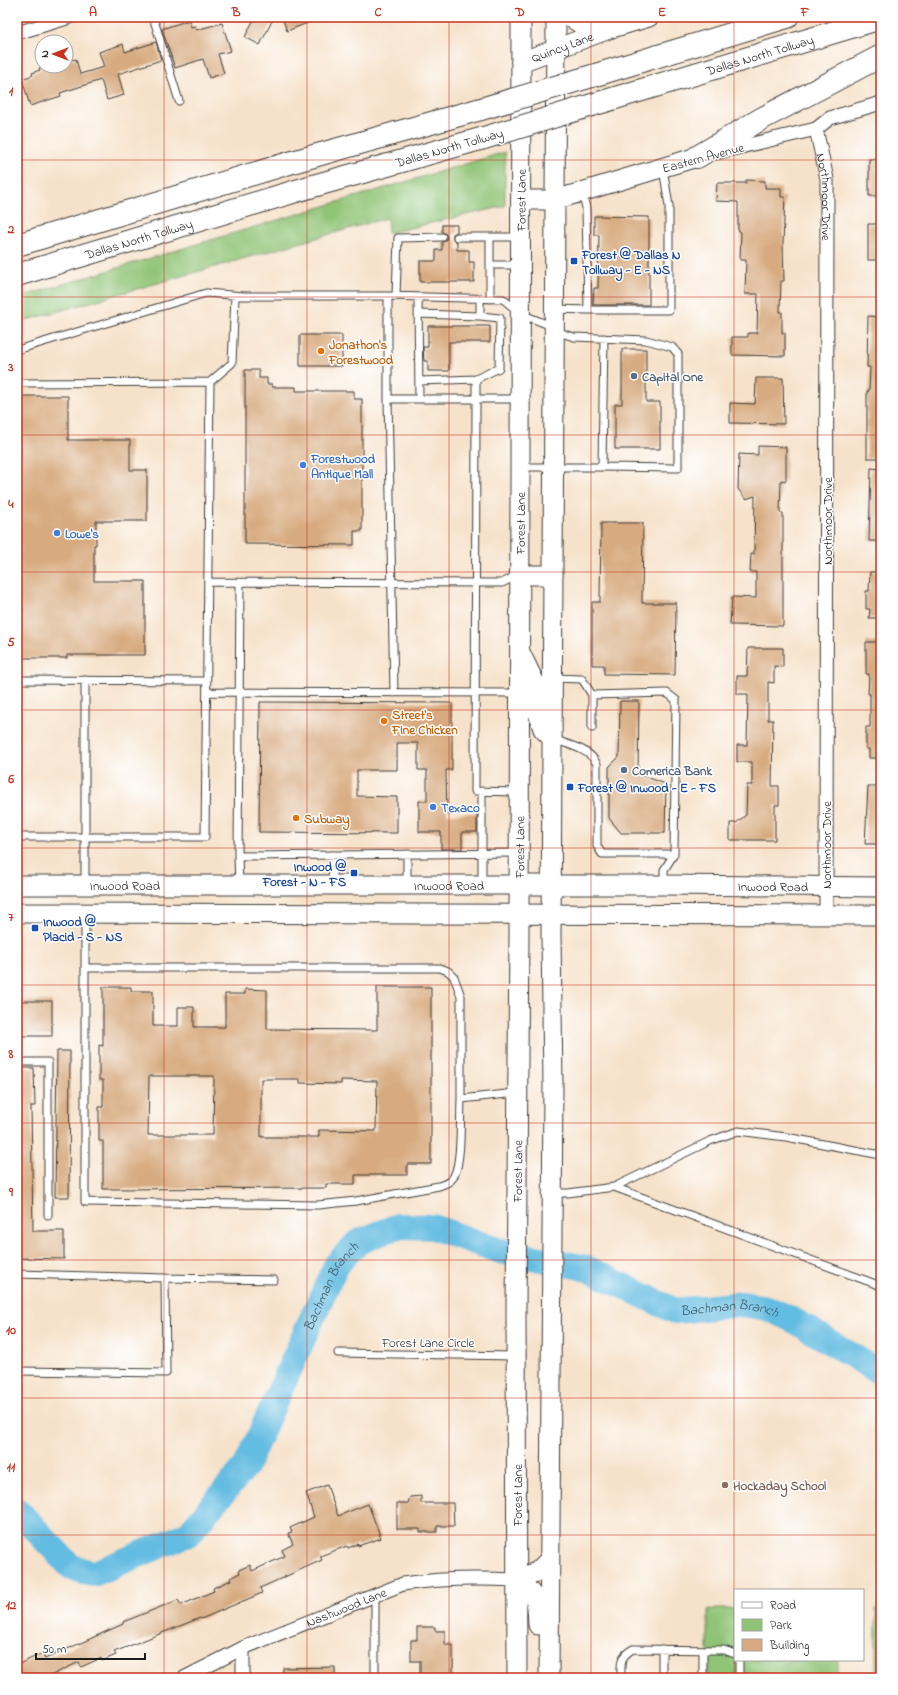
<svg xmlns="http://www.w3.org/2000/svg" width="898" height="1695" viewBox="0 0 898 1695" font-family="'Indie Flower',sans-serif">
<rect width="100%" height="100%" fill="#fff"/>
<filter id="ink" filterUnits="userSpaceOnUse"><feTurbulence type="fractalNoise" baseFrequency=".025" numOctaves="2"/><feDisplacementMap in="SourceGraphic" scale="8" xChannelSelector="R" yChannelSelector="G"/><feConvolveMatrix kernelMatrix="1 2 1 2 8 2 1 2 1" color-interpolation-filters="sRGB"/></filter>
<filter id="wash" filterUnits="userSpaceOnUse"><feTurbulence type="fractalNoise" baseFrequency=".012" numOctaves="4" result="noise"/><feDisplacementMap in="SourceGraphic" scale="16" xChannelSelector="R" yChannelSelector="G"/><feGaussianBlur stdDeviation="0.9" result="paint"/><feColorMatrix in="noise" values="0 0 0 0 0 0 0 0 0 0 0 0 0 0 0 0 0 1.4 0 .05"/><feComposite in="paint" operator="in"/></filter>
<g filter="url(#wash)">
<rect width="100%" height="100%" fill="#f6e2ca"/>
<path fill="#8fc375" stroke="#567048" d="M505 152V206L388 233 387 218 17 323V298Z
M708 1609H735V1660H838V1678H708Z
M876 1609H881V1678H876Z"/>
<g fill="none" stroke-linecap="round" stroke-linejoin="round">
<path stroke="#64bce1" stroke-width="26" id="s1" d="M17 1510 71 1567 93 1574 188 1534 246 1466 336 1265 358 1242 398 1226 433 1227 500 1251 586 1268 675 1311 743 1304 767 1308 795 1321 881 1373"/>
</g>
<g id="blocks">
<path fill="#d7aa7f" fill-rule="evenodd" d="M255 17H274L260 45 245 37Z
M282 17H320V18L287 31Z
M189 20 191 27 195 26 196 30 222 23 231 51 218 54 224 73 209 78 203 59 175 68 162 29Z
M156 42 161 60 118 74 124 95 107 100 101 80 60 93 61 96 30 106 22 79 33 75 32 73 40 70 39 68 48 66H66V61L76 59 80 74 104 67 99 52 123 44 125 52Z
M869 159H881V196H869Z
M746 180 765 181V188H781V197H785L783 244 784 281H781L780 312H782V333H785V356L732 355V337H748V333H757L758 294H745L746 260H740L741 232 738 230V202L716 201 717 183H746Z
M594 216 649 217V305H593L594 288H598L599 235H594Z
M868 224H881V260H868Z
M442 225H457V232L453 234V239L457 242V250H469V262H474V282H420V261H436V250H442V242L447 239 446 234 442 232Z
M868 316 881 317V458H867V391H869L870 367H867Z
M428 326H490V342H449V371H428V361H424L423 347H428Z
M300 335H342V366H300Z
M622 349H646V402H660V449H615V404H622Z
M245 370H259V378H267V384H272V387H296V391H354V399H362V531H354V545L245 544Z
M756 378H783L784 424 730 423V403L755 404Z
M17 396H68V440H130V470H147V521H96V545H94V581H145V655H67V658H17Z
M758 446 786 447V481L781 480 780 513H783V626L730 625 732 597 756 598V572H750L751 554H754L755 496 746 499 738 489 739 454 758 455Z
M871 468 881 469V541H869Z
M601 523H643L642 603H676L675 675 604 674V665H592V602H600Z
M870 572H881V618H869L870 609H866V591H869Z
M866 642H881V758H869V749H866V727H870V694H868L869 674H866Z
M748 648H783V667L774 666V683L768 682V720H773L772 786H779V805H775V840H730V823H736L746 815 747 785H752V762H737V745H747L748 694H737V676H747Z
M620 701H639L638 774 666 784 665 833H621L609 818V767L619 757Z
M260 702 452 703V770H446L447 814 477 813V832H462V849H441V832H419V801H427V770H418V743H397V770H357V796L397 797V833L259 832Z
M868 786H881V844H865Z
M103 987H131V991H153V1026H178V1007H194V1027H225V994H245V989L267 990V1029L377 1030V987H431V1164H407V1175H355V1184H326V1188L103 1189V1141H99V1107H103V1080H99V1045L103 1046ZM149 1076H214L213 1135H148ZM261 1079H300V1083L341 1084V1080L377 1081 376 1131 319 1130V1137H261Z
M17 1001H52V1036H17Z
M57 1051H70L69 1197H55Z
M17 1068H34L35 1106H31L33 1231H64V1259L17 1258Z
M327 1485 338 1516 368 1504 381 1538 358 1546V1544L348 1548 347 1546 320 1556 322 1560 260 1588 262 1593 201 1619 200 1618 114 1652 116 1655 102 1661 101 1658 81 1667 79 1662 46 1678H17V1665L43 1653 45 1659 123 1624V1622L178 1600 181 1605 214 1591 213 1588 231 1580 230 1578 240 1573 239 1570 250 1565 252 1571 285 1556 282 1550 293 1544 288 1533 292 1532 290 1528 314 1517 306 1493Z
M421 1496V1503H453L454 1526H437V1532H420V1529H397V1503H408L410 1497Z
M417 1627H435V1631H445V1645H453V1677L420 1676V1661H411V1640H417Z
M335 1667V1678H283V1668Z"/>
</g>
</g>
<g filter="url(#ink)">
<use href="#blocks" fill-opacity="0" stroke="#3d3a36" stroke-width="1"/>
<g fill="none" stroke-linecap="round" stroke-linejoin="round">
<defs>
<path id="service" d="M153 17 179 101
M582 192 586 208 588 310H669V206L663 168
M457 237H521
M490 237V299
M490 265H520
M388 296V399L394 693
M396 296 398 238 442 237
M418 297 419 399
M555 309 588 310
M418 314 480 316V298
M17 350 206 293 244 296H388L503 299 521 314 554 327 564 334 574 337 646 340 672 347 678 354V468L602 467
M419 381 476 379
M210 382 232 363 235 296
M17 383 210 382 205 837H17
M388 399H476V379L499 368 500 318 480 316
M521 467H602L604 338
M208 582 502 583 518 575
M240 583 238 856 519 853
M553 678 582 679 592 695
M17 680 207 681
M85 680V885
M207 692 518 693
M592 728V695L667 693 676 700 674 854 664 870V885
M553 739C568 745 589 748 597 764V846L602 854H674
M518 792 475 791 476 399H520
M407 854V885
M238 856 239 885
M332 885 333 855
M482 885V791
M85 914V1202L318 1205 356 1201 439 1186C445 1184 451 1182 454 1176 462 1160 460 1119 461 1099L516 1093
M85 968H440L448 971 454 977 461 996V1099
M17 1062H48V1215
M614 1187 710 1141 738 1131 786 1137 881 1155
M554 1193H568L614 1187 881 1286
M17 1274 165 1278 166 1373 17 1371
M165 1278 274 1280
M338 1353 515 1356
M375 1678V1594
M621 1678C621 1663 619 1657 633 1649L724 1650 735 1654
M662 1678V1649
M703 1678V1650
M739 1678V1660"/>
<g id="minor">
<path d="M17 33 70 17"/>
<path id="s2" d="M816 129 827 179V195L826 915"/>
<path d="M715 153 816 129 830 118 881 103"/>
<path id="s3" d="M184 1678 243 1648 403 1584C441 1578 479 1578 517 1580"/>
<path d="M243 1678V1648"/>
</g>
<g id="secondary">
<path d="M570 17 587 28 607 29"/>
<path id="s4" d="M521 62 609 29 649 17"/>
<path d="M521 200H555L697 157"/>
<path d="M519 575H553"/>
<path d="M521 654 534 681 538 713 543 729 552 738"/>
<path id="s5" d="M17 885H664L881 887"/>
<path d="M17 913 881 915"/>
<path d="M517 1580C538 1597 537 1599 538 1625"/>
<path d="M517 1580 538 1571 549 1560"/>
<path id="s6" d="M517 1678 516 1310 519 935 521 17"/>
<path d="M549 1678 553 1085 551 935 556 17"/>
</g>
<g id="motorway">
<path d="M592 76 787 17"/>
<path id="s7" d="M592 105 881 18"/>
<path d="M697 157 761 119 881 56"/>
<path d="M17 245 296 161 481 109"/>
<path id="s8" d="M17 275 306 188 484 138"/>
</g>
</defs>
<use href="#service" stroke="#3d3a36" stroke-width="9"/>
<use href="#minor" stroke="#3d3a36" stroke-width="15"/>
<use href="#secondary" stroke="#3d3a36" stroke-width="21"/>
<use href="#motorway" stroke="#3d3a36" stroke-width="24"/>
<use href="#service" stroke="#fff" stroke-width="7"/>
<use href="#minor" stroke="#fff" stroke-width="13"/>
<use href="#secondary" stroke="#fff" stroke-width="19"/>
<use href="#motorway" stroke="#fff" stroke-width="22"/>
<defs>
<path id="motorway-bridge" d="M481 109 592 76
M484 138 592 105"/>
</defs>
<use href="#motorway-bridge" stroke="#3d3a36" stroke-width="24" stroke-linecap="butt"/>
<use href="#motorway-bridge" stroke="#fff" stroke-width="22"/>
</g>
</g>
<path fill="none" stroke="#c8321e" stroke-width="1" stroke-opacity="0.55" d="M164 17V1678M307 17V1678M449 17V1678M591 17V1678M734 17V1678M17 160H881M17 297H881M17 435H881M17 572H881M17 710H881M17 848H881M17 985H881M17 1123H881M17 1260H881M17 1398H881M17 1535H881"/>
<g fill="#1a4fb4" stroke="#fff" stroke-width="1.5">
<rect x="570" y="257" width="8" height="8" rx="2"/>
<rect x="566" y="783" width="8" height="8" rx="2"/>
<rect x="350" y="869" width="8" height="8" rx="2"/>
<rect x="31" y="924" width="8" height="8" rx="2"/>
</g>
<g fill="#e8710a" stroke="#fff" stroke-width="1.5">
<circle cx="321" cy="351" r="4"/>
<circle cx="384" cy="721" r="4"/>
<circle cx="296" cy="818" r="4"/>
</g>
<g fill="#5c6f8a" stroke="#fff" stroke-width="1.5">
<circle cx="634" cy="376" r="4"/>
<circle cx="624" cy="770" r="4"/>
</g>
<g fill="#3f7fe0" stroke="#fff" stroke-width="1.5">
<circle cx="303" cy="465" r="4"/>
<circle cx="57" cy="533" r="4"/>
<circle cx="433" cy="807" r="4"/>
</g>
<circle fill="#8d6e63" stroke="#fff" stroke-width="1.5" cx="725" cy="1485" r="4"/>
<g text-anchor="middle" stroke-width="3" stroke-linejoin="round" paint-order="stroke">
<g font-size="13" fill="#1c1c1c" stroke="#fff">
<text dy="5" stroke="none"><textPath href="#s4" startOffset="44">Quincy Lane</textPath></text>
<text dy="5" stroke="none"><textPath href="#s7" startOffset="175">Dallas North Tollway</textPath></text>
<text transform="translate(449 147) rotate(-16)" y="5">Dallas North Tollway</text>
<text transform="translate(703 157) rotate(-15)" y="5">Eastern Avenue</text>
<text dy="5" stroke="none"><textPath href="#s2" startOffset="69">Northmoor Drive</textPath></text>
<text dy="5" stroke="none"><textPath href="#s6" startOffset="1478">Forest Lane</textPath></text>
<text dy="5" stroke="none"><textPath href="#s8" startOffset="127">Dallas North Tollway</textPath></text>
<text transform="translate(827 521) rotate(-90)" y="5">Northmoor Drive</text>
<text dy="5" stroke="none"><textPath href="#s6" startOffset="1155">Forest Lane</textPath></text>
<text transform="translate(826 845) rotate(-90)" y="5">Northmoor Drive</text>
<text dy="5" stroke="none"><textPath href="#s6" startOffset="831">Forest Lane</textPath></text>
<text dy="5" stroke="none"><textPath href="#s5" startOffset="108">Inwood Road</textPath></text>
<text dy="5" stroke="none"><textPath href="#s5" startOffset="432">Inwood Road</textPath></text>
<text dy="5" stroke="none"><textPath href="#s5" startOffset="756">Inwood Road</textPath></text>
<text dy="5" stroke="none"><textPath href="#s6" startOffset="507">Forest Lane</textPath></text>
<text x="428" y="1347">Forest Lane Circle</text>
<text transform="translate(517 1495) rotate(-90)" y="5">Forest Lane</text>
<text dy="5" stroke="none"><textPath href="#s3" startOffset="177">Nashwood Lane</textPath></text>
</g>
<g font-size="13" font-weight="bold" fill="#164399" stroke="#fff" text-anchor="start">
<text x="582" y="259">Forest @ Dallas N<tspan x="582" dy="15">Tollway - E - NS</tspan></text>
<text x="578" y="792">Forest @ Inwood - E - FS</text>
<text x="346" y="871" text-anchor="end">Inwood @<tspan x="346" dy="15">Forest - N - FS</tspan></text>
<text x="43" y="926">Inwood @<tspan x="43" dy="15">Placid - S - NS</tspan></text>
</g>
<g font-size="13" font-weight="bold" fill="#c56008" stroke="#fff" text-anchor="start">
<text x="329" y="349">Jonathon's<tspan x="329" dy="15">Forestwood</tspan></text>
<text x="392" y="719">Street's<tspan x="392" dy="15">Fine Chicken</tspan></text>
<text x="304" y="823">Subway</text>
</g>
<g font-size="13" font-weight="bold" fill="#4e5e75" stroke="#fff" text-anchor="start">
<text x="642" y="381">Capital One</text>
<text x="632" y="775">Comerica Bank</text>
</g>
<g font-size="13" font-weight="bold" fill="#366cbe" stroke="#fff" text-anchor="start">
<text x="311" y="463">Forestwood<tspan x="311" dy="15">Antique Mall</tspan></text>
<text x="65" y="538">Lowe's</text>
<text x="441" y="812">Texaco</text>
</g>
<g font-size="13" font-weight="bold" fill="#785e54" stroke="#fff" text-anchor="start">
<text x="733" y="1490">Hockaday School</text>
</g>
<g font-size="14" font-style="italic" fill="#395c6b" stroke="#fff">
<text dy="5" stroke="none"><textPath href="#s1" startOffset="493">Bachman Branch</textPath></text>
<text dy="5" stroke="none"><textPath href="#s1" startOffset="937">Bachman Branch</textPath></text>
</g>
</g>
<rect width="898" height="1695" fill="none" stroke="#fff" stroke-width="44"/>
<rect x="734" y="1589" width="130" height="72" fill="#ffffff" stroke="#a4a4a4"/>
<rect x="742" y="1602" width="20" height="6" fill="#ffffff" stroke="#a4a4a4"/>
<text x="770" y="1609" font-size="12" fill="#1c1c1c">Road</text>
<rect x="742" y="1619" width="20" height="12" fill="#8fc375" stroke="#a4a4a4"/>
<text x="770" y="1629" font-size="12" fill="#1c1c1c">Park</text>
<rect x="742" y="1639" width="20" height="12" fill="#d7aa7f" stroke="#a4a4a4"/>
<text x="770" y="1649" font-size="12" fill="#1c1c1c">Building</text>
<g transform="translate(54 54) rotate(270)"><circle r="19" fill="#ffffff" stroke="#a4a4a4"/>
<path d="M0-3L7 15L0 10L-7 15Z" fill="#c8321e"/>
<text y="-6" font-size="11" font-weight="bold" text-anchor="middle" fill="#1c1c1c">N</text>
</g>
<path d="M36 1653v6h109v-6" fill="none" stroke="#1c1c1c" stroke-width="2"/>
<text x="42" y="1653" font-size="12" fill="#1c1c1c" stroke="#ffffff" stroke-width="3" paint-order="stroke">50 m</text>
<rect x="22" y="22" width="854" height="1651" fill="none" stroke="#c8321e" stroke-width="1.5"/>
<g font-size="13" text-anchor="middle" font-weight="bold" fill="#c8321e">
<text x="93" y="16">A</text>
<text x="236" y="16">B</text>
<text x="378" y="16">C</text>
<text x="520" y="16">D</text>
<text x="662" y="16">E</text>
<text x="805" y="16">F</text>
<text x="11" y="95">1</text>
<text x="11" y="233">2</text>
<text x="11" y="371">3</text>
<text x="11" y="508">4</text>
<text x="11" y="646">5</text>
<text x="11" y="783">6</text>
<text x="11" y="921">7</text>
<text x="11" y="1058">8</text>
<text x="11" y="1196">9</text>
<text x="11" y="1334">10</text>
<text x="11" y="1471">11</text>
<text x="11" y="1609">12</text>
</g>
</svg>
